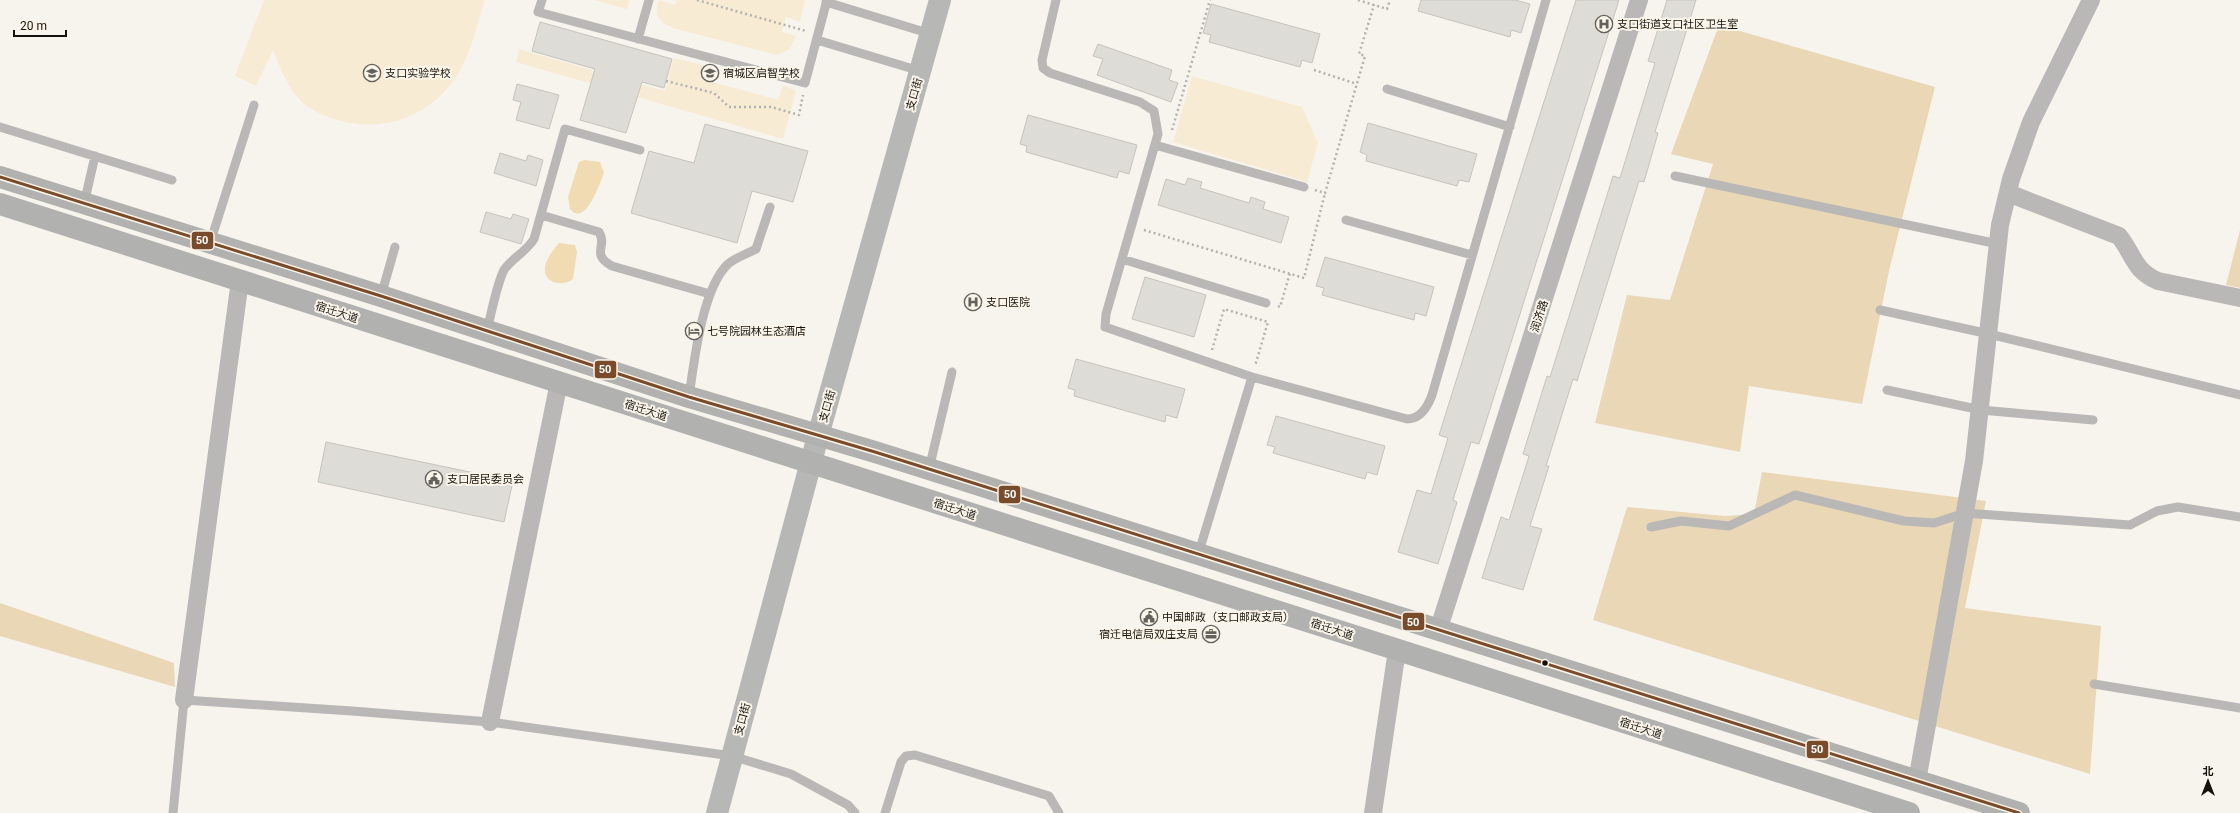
<svg xmlns="http://www.w3.org/2000/svg" width="2240" height="813" viewBox="0 0 2240 813" font-family="Roboto,'Noto Sans SC',sans-serif">
<rect width="100%" height="100%" fill="#f7f4ed"/>
<path fill="#f8ebd4" d="M264 0H485C476 28 470 60 451 84 421 120 382 132 337 120 325 116 312 111 302 102 287 87 281 69 273 50L256 86 235 76Z
M594 0H630L627 9Z
M659 0 675 5 677 0H805L800 22 786 17 782 32 796 36 790 49 777 55 673 28C658 21 654 16 659 0Z
M519 49 665 91 674 58 716 68 713 82 778 100 783 85 796 91 783 139 516 62Z
M1192 76 1302 107 1318 143 1307 182 1173 142Z"/>
<path fill="#e9d7b6" d="M1719 25 1935 87 1889 271 1862 404 1749 386 1740 452 1595 423 1627 295 1670 300 1713 164 1671 154Z
M2240 230V288L2226 285Z
M1762 472 1986 501 1965 608 2101 626 2090 774 1593 620 1627 507 1725 516 1754 514Z
M0 603 174 663 175 687 0 636Z"/>
<path fill="#f1dbb2" d="M584 160 600 162 604 173C600 183 585 228 570 209L568 197 579 162Z
M559 243 575 245 577 252 573 279C564 287 543 284 545 268 546 259 553 250 559 243Z"/>
<path fill="#dedcd7" stroke="#c6c3be" d="M1421 0H1515L1530 4 1521 33 1511 30 1510 37 1418 11Z
M1576 0H1619L1479 444 1471 442 1453 500 1457 502 1438 564 1398 552 1417 490 1431 494 1448 438 1439 435Z
M1667 0H1696L1655 132 1658 133 1644 182 1639 181 1577 381 1573 379 1546 466H1549L1530 526 1542 529 1523 590 1482 578 1501 517 1509 520 1529 456 1523 454 1547 376 1550 377 1613 176 1620 178 1655 63 1648 61Z
M1211 4 1320 34 1312 63 1302 60 1300 67 1209 42 1211 35 1203 33Z
M540 22 672 59 664 88 642 82 626 133 580 120 595 69 532 51Z
M1098 44 1172 70 1169 80 1178 83 1171 102 1097 75 1103 59 1093 56Z
M517 84 559 95 549 129 516 120 521 102 513 100Z
M1028 115 1137 145 1129 174 1119 171 1117 178 1026 152 1027 146 1020 144Z
M1368 123 1477 154 1469 182 1459 180 1457 186 1366 161 1367 155 1360 152Z
M705 124 808 151 793 202 752 191 737 243 631 213 649 151 694 163Z
M500 153 526 161 528 155 543 160 536 186 494 173Z
M1188 178 1202 182 1200 188 1249 203 1251 197 1265 202 1263 209 1289 217 1281 243 1158 205 1166 179 1185 185Z
M486 212 511 219 513 214 529 219 521 244 480 232Z
M1325 257 1434 287 1426 316 1415 313 1414 320 1322 295 1324 288 1316 286Z
M1145 277 1206 295 1194 337 1132 319Z
M1076 359 1185 389 1177 418 1166 415 1165 422 1074 396 1075 390 1068 388Z
M1276 416 1385 446 1377 475 1367 472 1365 479 1273 453 1275 447 1267 445Z
M326 442 513 481 504 522 318 482Z"/>
<g fill="none" stroke-linecap="round" stroke-linejoin="round">
<path stroke="#b1b1af" stroke-width="2.5" stroke-dasharray="2 3" stroke-linecap="butt" d="M697 0 806 31
M1358 0 1387 9 1390 0
M1314 70 1357 84
M666 81 714 93 729 107H771L799 115 803 95
M1172 130 1210 0
M1315 190 1325 193 1365 56 1359 54 1374 5
M1144 230 1304 278 1325 193
M1278 306 1280 307 1290 273
M1212 350 1224 309 1268 322 1255 366"/>
<path stroke="#b9b8b7" stroke-width="9" d="M542 0 538 12 805 83 827 0
M1056 0 1042 60 1043 68 1050 73 1140 102 1154 111 1158 134 1106 314 1105 327 1252 377 1407 419C1421 419 1428 406 1432 395L1546 0
M826 2 931 34
M638 39 649 0
M817 40 920 71
M1387 89 1510 127
M0 127 172 180
M1155 145 1304 187
M1675 176 1998 244
M84 204 95 156
M541 215 599 232C608 246 590 254 612 266L710 294
M1346 220 1472 255
M210 243 254 105
M1122 259 1266 303
M381 296 395 247
M1880 310 1989 334 2240 395
M487 330C491 315 497 283 504 270 512 258 526 252 534 239L565 129 640 150
M1887 390 1981 410 2093 420
M689 397C694 362 702 290 727 265 734 258 747 254 756 249L770 207
M929 469 952 372
M1651 527 1681 521 1729 526 1795 495 1904 521 1934 523 1965 513 2130 525 2157 511 2178 507 2240 517
M1198 555 1252 377
M2094 684 2240 708
M173 813 184 700 352 711 490 722 732 756 791 774 848 805 855 813
M885 813 901 762 906 756 915 755 1049 796 1059 813"/>
<path stroke="#b9b8b7" stroke-width="18" d="M2008 193 2119 236C2134 255 2134 271 2158 281L2240 298
M1438 631 1639 0
M184 700 240 280
M490 722 559 382
M1917 781 1974 461 2000 225 2011 179 2031 122 2091 0
M1373 813 1397 650"/>
<path stroke="#b7b8b6" stroke-width="22" d="M717 813 818 436 940 0"/>
<path stroke="#b1b1b0" stroke-width="22" d="M0 177 381 296 689 397 875 452 2019 813
M0 204 1909 813"/>
<defs>
<path id="bus-1" d="M0 177 381 296 689 397 875 452 2019 813"/>
</defs>
<use href="#bus-1" stroke="#fbf5e9" stroke-width="6"/>
<use href="#bus-1" stroke="#7a4b2a" stroke-width="3"/>
</g>
<defs>
<symbol id="hospital-ring" viewBox="-11 -11 22 22"><circle r="9.5" fill="#fbf5e9" stroke="#63615c" stroke-width="1.5"/><path d="M-5-5h3v3.5h4V-5h3V5h-3V1.5h-4V5h-3Z" fill="#63615c"/></symbol>
<symbol id="school-ring" viewBox="-11 -11 22 22"><circle r="9.5" fill="#fbf5e9" stroke="#63615c" stroke-width="1.5"/><path d="M0-5L7-2L0 1L-7-2ZM-4 1L0 2.5L4 1V4Q0 6-4 4Z" fill="#63615c"/></symbol>
<symbol id="hotel-ring" viewBox="-11 -11 22 22"><circle r="9.5" fill="#fbf5e9" stroke="#63615c" stroke-width="1.5"/><path d="M-6-4.5h1.5V1H6V5H4.5V3h-9V5H-6ZM-4 0a1.8 1.8 0 1 1 3.6 0ZM.5 0V-2.5h3Q6-2.5 6 0Z" fill="#63615c"/></symbol>
<symbol id="civic-ring" viewBox="-11 -11 22 22"><circle r="9.5" fill="#fbf5e9" stroke="#63615c" stroke-width="1.5"/><path d="M-.6-6.5H3V-4.5H.6V-3L4-1V1h2V6H-6V1h2V-1L-.6-3ZM-1.2 2.5V6h2.4V2.5Z" fill="#63615c"/></symbol>
<symbol id="office-ring" viewBox="-11 -11 22 22"><circle r="9.5" fill="#fbf5e9" stroke="#63615c" stroke-width="1.5"/><path d="M-6-3h4V-5.5h4V-3h4V5H-6ZM-1-4.5V-3h2v-1.5ZM-6 0V1H6V0Z" fill="#63615c"/></symbol>
</defs>
<g fill-rule="evenodd">
<use href="#hospital-ring" x="1594" y="14" width="20" height="20"/>
<use href="#school-ring" x="362" y="63" width="20" height="20"/>
<use href="#school-ring" x="700" y="63" width="20" height="20"/>
<use href="#hospital-ring" x="963" y="292" width="20" height="20"/>
<use href="#hotel-ring" x="684" y="321" width="20" height="20"/>
<use href="#civic-ring" x="424" y="469" width="20" height="20"/>
<use href="#civic-ring" x="1139" y="607" width="20" height="20"/>
<use href="#office-ring" x="1201" y="624" width="20" height="20"/>
</g>
<circle fill="#14120e" stroke="#fbf5e9" stroke-width="1.5" cx="1545" cy="663" r="3.5"/>
<g text-anchor="middle" stroke-width="4" stroke-linejoin="round" paint-order="stroke">
<g font-size="11" fill="#14120e" stroke="#fbf5e9" text-anchor="start">
<text x="1617" y="28">支口街道支口社区卫生室</text>
<text x="385" y="77">支口实验学校</text>
<text x="723" y="77">宿城区启智学校</text>
<text x="986" y="306">支口医院</text>
<text x="707" y="335">七号院园林生态酒店</text>
<text x="447" y="483">支口居民委员会</text>
<text x="1162" y="621">中国邮政（支口邮政支局）</text>
<text x="1198" y="638" text-anchor="end">宿迁电信局双庄支局</text>
</g>
<g font-size="11" fill="#14120e" stroke="#fbf5e9">
<text transform="translate(914 94) rotate(-74)" y="4">支口街</text>
<text transform="translate(337 312) rotate(18)" y="4">宿迁大道</text>
<text transform="translate(1539 316) rotate(-72)" y="4">润济路</text>
<text transform="translate(827 406) rotate(-74)" y="4">支口街</text>
<text transform="translate(646 410) rotate(18)" y="4">宿迁大道</text>
<text transform="translate(955 509) rotate(18)" y="4">宿迁大道</text>
<text transform="translate(1332 629) rotate(18)" y="4">宿迁大道</text>
<text transform="translate(742 719) rotate(-75)" y="4">支口街</text>
<text transform="translate(1641 728) rotate(18)" y="4">宿迁大道</text>
</g>
</g>
<g stroke="#fbf5e9" stroke-width="1.5">
<rect x="191" y="231" width="23" height="19" rx="4" fill="#7a4b2a"/>
<rect x="594" y="360" width="23" height="19" rx="4" fill="#7a4b2a"/>
<rect x="998" y="485" width="23" height="19" rx="4" fill="#7a4b2a"/>
<rect x="1402" y="612" width="23" height="19" rx="4" fill="#7a4b2a"/>
<rect x="1806" y="740" width="23" height="19" rx="4" fill="#7a4b2a"/>
</g>
<g font-size="11" text-anchor="middle" font-weight="bold" fill="#fff">
<text x="202" y="244">50</text>
<text x="605" y="373">50</text>
<text x="1010" y="498">50</text>
<text x="1413" y="626">50</text>
<text x="1817" y="753">50</text>
</g>
<g transform="translate(2208 781)" stroke="#fbf5e9" stroke-width="3" paint-order="stroke">
<path d="M0-3L7 15L0 10L-7 15Z" fill="#14120e"/>
<text y="-6" font-size="11" font-weight="bold" text-anchor="middle" fill="#14120e">北</text>
</g>
<path d="M14 30v6h52v-6" fill="none" stroke="#14120e" stroke-width="2"/>
<text x="20" y="30" font-size="12" fill="#14120e" stroke="#fbf5e9" stroke-width="3" paint-order="stroke">20 m</text>
</svg>
